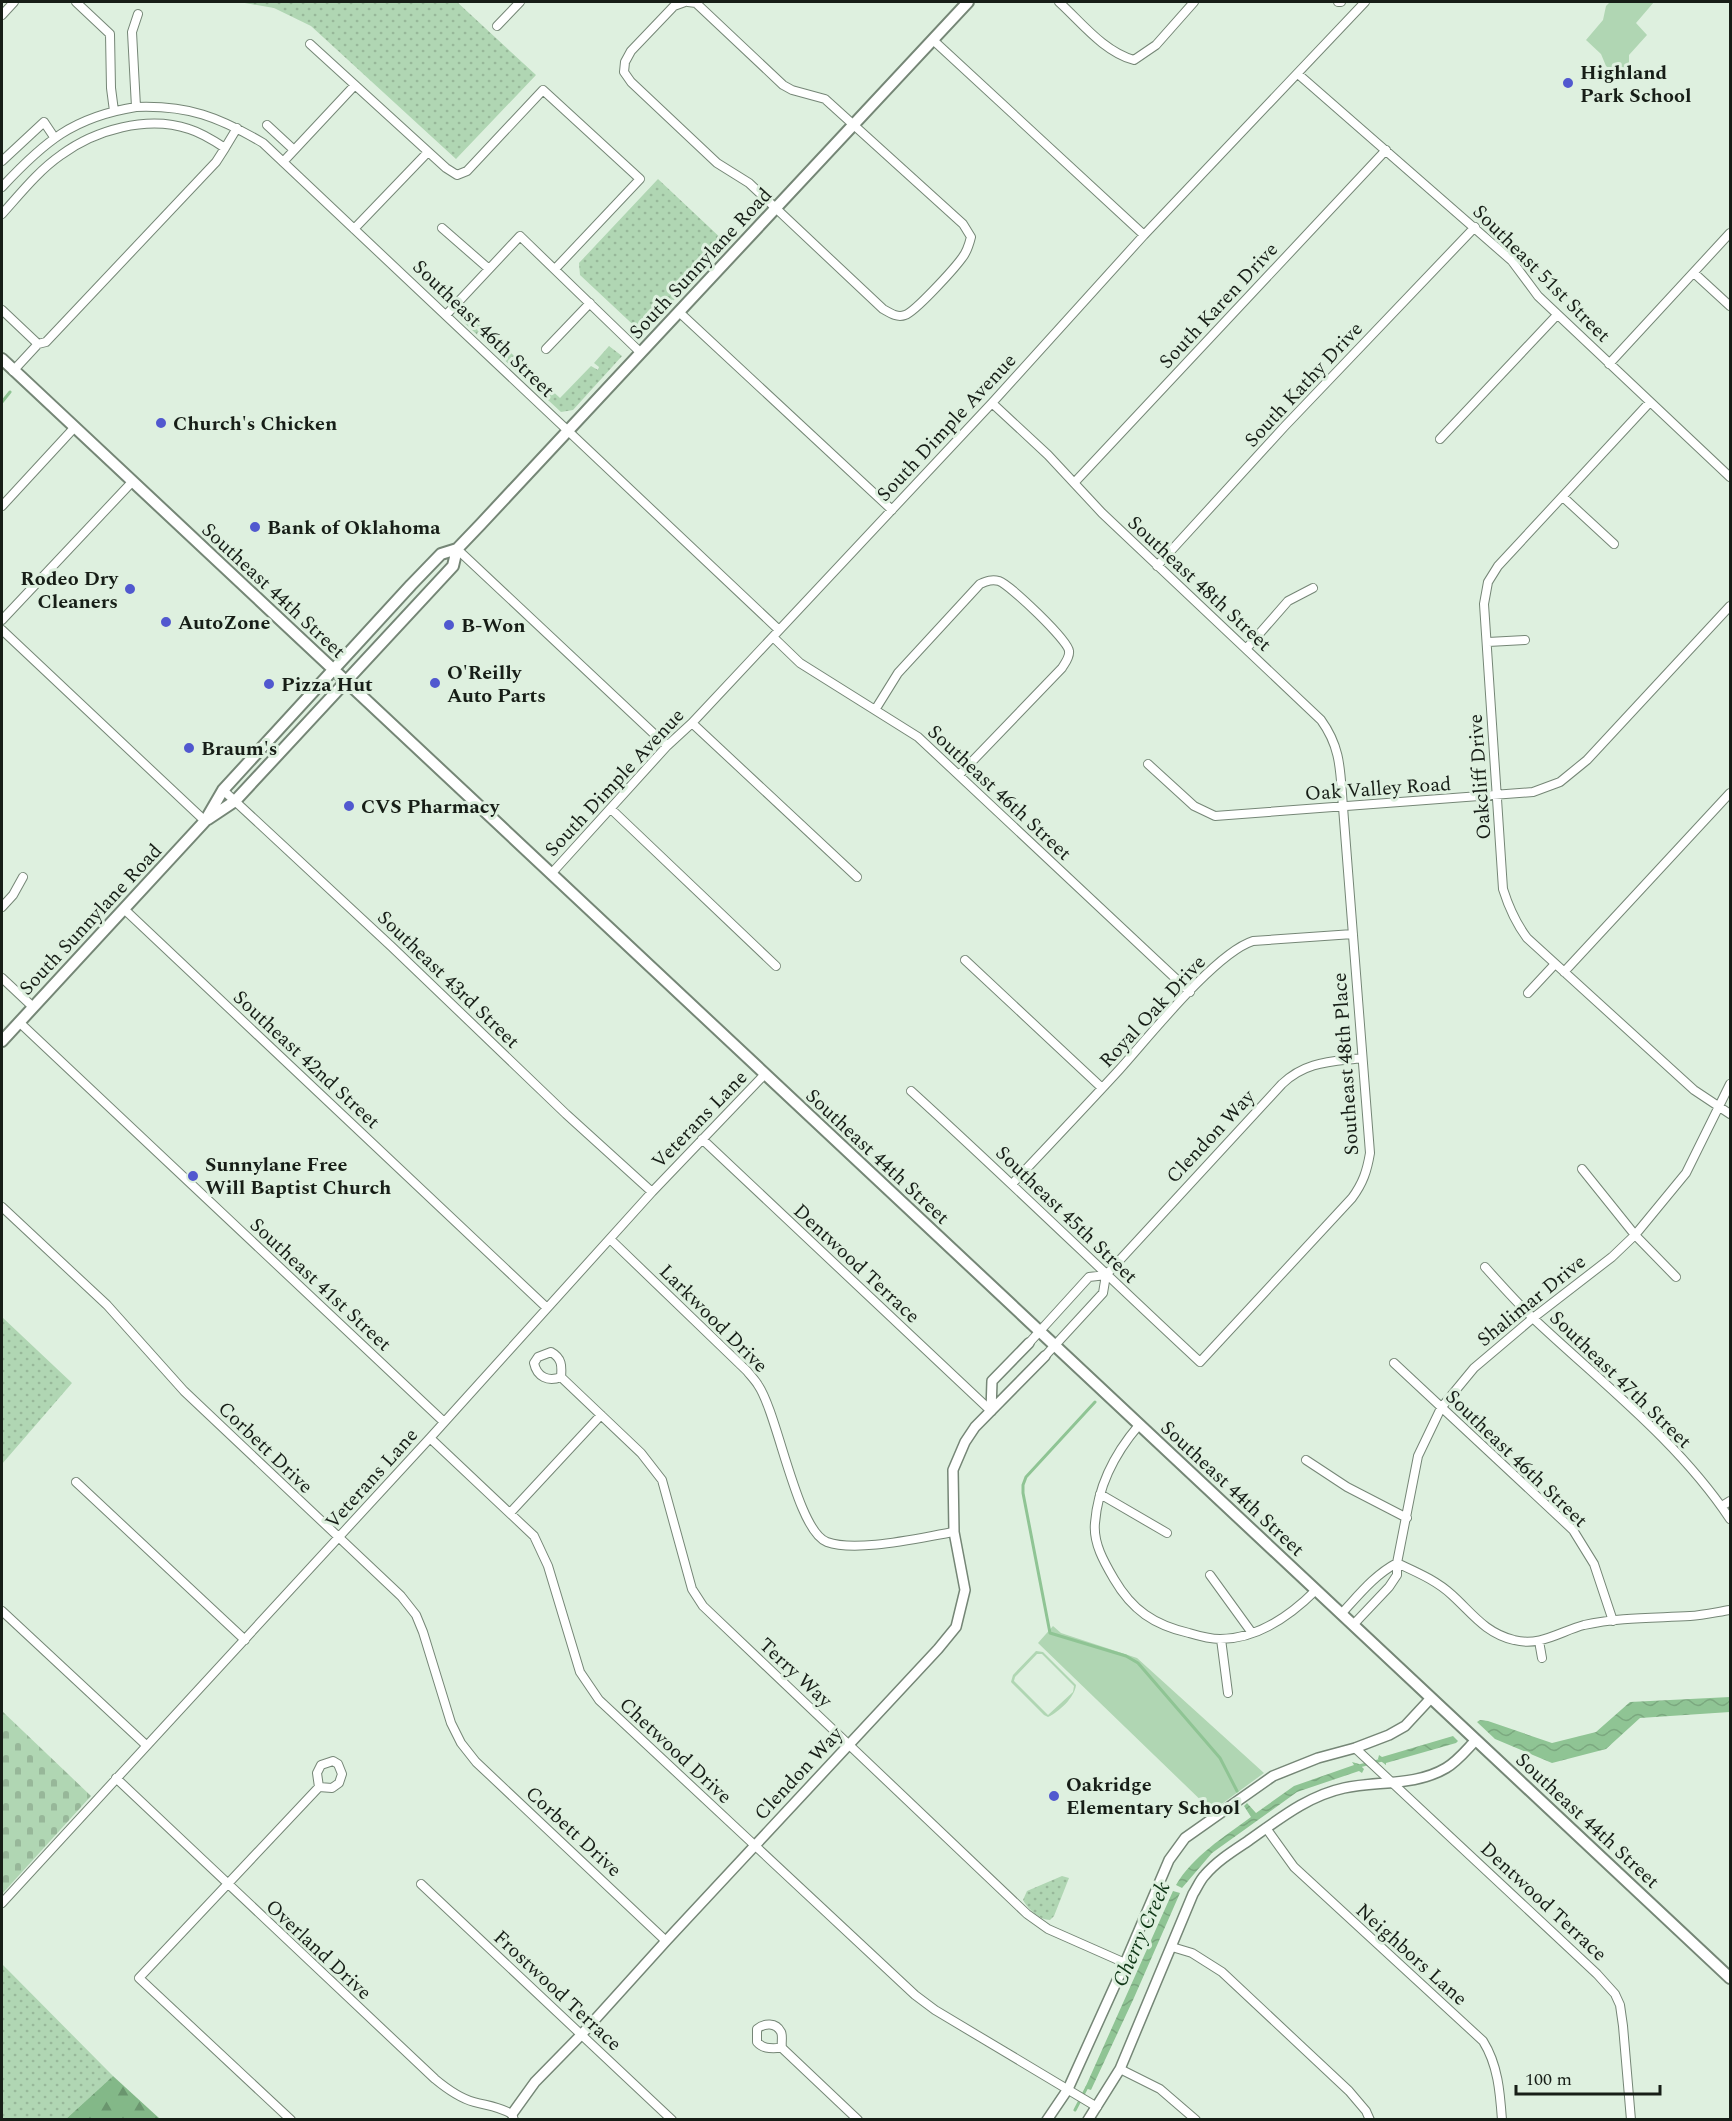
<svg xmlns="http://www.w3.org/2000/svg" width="1732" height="2121" viewBox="0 0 1732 2121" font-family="Spectral,serif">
<defs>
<pattern id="grass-dots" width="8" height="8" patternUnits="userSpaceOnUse" patternTransform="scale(1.5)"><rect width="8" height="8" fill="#b0d6b3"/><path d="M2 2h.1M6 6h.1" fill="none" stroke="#97b799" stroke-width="1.8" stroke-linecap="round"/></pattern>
<pattern id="forest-firs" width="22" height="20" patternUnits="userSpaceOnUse" patternTransform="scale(1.5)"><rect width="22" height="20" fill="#83b888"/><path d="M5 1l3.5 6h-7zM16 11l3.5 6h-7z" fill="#6a956e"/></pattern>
<pattern id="cemetery-stones" width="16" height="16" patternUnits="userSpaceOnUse" patternTransform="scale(1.5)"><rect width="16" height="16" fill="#b0d6b3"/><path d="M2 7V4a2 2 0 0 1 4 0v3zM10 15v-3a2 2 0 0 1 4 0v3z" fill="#97b799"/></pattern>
<pattern id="water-waves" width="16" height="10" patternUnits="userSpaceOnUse" patternTransform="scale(1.5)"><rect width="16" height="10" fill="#8fc494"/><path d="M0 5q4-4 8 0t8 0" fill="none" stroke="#7ba87f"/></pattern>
</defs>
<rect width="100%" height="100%" fill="#def0df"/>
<path fill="url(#grass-dots)" d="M239 2H457L536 75 456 159 311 26 274 8Z
M658 179 726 243 643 334 580 275 579 263Z
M463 309 560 398 591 366 598 370 599 367 594 363 609 346 622 356 573 410 561 412 459 318 463 314 458 310Z
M2 1317 72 1383 2 1464Z
M1062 1876 1069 1878 1054 1916 1050 1920C1040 1920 1028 1909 1023 1900L1027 1891Z
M2 1964 113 2076 66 2119H2Z"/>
<path fill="url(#forest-firs)" d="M113 2076 160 2119H66Z"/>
<path fill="url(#cemetery-stones)" d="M2 1711 91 1796 2 1894Z"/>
<path fill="#b0d6b3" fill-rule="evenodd" d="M1610 2H1654L1636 23 1647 35 1629 55V70L1620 78 1606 66 1601 54 1586 40 1603 20 1606 6Z
M1053 1626 1061 1633 1137 1658 1264 1773 1212 1811 1038 1643Z
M1036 1651 1043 1652 1076 1685C1075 1697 1059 1712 1048 1717L1044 1715 1011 1682 1013 1675ZM1037 1654H1042L1074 1686 1073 1692 1048 1715 1014 1681 1015 1677Z"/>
<path fill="url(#water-waves)" d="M1730 1697V1712L1640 1718 1606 1749 1552 1763 1495 1739 1477 1722 1480 1720 1488 1721 1552 1743 1596 1732 1630 1702Z
M1453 1736 1458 1741 1456 1743 1386 1763V1765L1378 1759 1379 1755 1382 1757Z
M1352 1762 1359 1764 1364 1769 1362 1773 1359 1771 1297 1792 1212 1853 1182 1888 1176 1885C1193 1856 1224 1837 1251 1817L1244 1806 1247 1803 1256 1813 1294 1786 1354 1765Z
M1173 1891 1180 1893 1133 2000 1091 2090 1085 2088Z"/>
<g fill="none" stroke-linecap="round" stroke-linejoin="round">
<path stroke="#8fc494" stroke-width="3" d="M2 402 10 392
M1095 1402 1026 1477 1023 1485V1493L1050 1633 1126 1656 1138 1663 1220 1758 1237 1791
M1359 1766 1382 1760
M1075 2110 1087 2087"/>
<defs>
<path id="minor" d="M76 2 110 34 111 88 114 111
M685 2 674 6 631 51 625 62 624 72 631 82 717 163 749 183 883 309C890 313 897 318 905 315 915 312 954 269 962 258 967 252 969 245 971 237L963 224 825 99 792 90 783 85 696 3 688 2
M1059 2C1081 22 1104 52 1134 60L1156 45 1194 2
M1338 2H1341
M2 15 14 2
M497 26 520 2
M933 40 1144 235
M310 44 446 168 457 175 467 171 543 90 640 179 555 269
M1298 74 1512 261 1538 296 1730 477
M136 107C188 105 219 117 263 143L779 630
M267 125 294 150
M2 161 44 122 54 137
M283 162 355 85
M2 187C44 142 73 117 136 107L132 32 138 14
M2 214C20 194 38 171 61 155 95 130 147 115 189 129 202 133 213 140 225 148L237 128
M442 228 489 269
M354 229 428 152
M1694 273 1730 306
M2 310 38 344 13 371
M679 312 892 510
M446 315 520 236 641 353
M38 344 46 342 216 162 225 148
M546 349 590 303
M1609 364 1730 233
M1650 402 1498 566 1488 582 1484 604 1503 889C1509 908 1515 922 1527 938L1694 1090 1730 1114
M1440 439 1557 315
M1074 483 1386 150
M1563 497 1614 544
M2 506 74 428
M457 549 667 746
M1157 566 1284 427 1475 227
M2 620 132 482
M2 630 205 821
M773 637 800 663 918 737 1190 992
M1488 642 1525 640
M1246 649 1288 601 1313 588
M875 710 898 673 980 584C987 581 992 579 999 581 1010 585 1068 640 1069 651 1070 657 1065 663 1062 668L959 775
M692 723 857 877
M1148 764 1194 806 1215 816 1533 792 1560 782 1587 760 1730 606
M223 790 392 947 566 1114 652 1192
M611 809 776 966
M551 874 667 746 692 723 992 403 1144 235 1365 2
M2 907 13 895 23 877
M124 909 547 1308
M965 960 1102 1088
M1564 972 1730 793
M2 978 33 1007
M1528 993 1555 964
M19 1022 444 1422
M911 1091C1009 1180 1103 1272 1200 1362L1352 1198C1363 1183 1367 1171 1370 1153L1343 807C1340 773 1342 749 1321 720L1102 513 1048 455 992 403
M702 1139 991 1411
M1582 1169 1635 1235 1676 1277
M1013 1183C1048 1146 1084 1108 1119 1070 1148 1038 1215 953 1253 941L1353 934
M2 1207 107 1305 184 1391 401 1596 416 1615 423 1632 451 1723 461 1743 476 1762 666 1941
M610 1239 747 1371C750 1375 755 1380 758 1385 778 1414 797 1531 827 1542 857 1553 922 1537 954 1532
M1485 1267C1501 1285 1517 1303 1535 1320 1602 1383 1679 1442 1730 1519
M1029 1343 1089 1277 1106 1275
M1045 1356 1103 1293 1106 1275 1282 1084C1306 1061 1331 1062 1362 1058
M1394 1363 1573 1530 1594 1564 1613 1621
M561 1377C548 1382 537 1377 534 1363L538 1357 551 1352C562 1358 562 1366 561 1377L641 1453 662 1480 692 1589 703 1606 1027 1914 1048 1929 1125 1963
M1139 1425C1115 1453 1098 1485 1095 1523 1093 1543 1104 1562 1114 1579 1132 1610 1154 1625 1189 1633 1199 1636 1210 1639 1220 1639 1258 1639 1290 1616 1316 1590
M430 1438 534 1536 548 1566 580 1672 599 1700 915 1995 935 2010 1097 2107
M1306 1460 1347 1487 1407 1518
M76 1482 245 1640
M1100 1494 1167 1533
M1722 1506 1730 1501
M510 1513 601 1415
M1397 1563C1416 1572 1436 1580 1452 1595 1472 1613 1485 1633 1514 1640 1540 1647 1561 1631 1584 1625 1619 1617 1655 1618 1690 1616 1703 1615 1717 1612 1730 1610
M1210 1575 1252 1633
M2 1611 146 1745
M1341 1614C1358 1596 1374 1575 1397 1563
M1353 1625 1389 1587 1397 1575V1563L1418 1456 1441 1408 1474 1368 1533 1318 1612 1257 1635 1235 1686 1173 1730 1084
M1221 1639 1228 1693
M1539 1641 1542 1658
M1355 1748 1597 1974 1615 1994 1620 2005 1623 2026 1631 2120
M116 1778 435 2079C447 2089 459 2098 474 2102 489 2106 497 2106 512 2114L514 2120
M1266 1828 1294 1867 1483 2041C1498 2065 1500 2092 1502 2120
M421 1884 672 2120
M2 1903 430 1438 652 1192 765 1074
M1172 1947 1192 1953 1222 1972 1349 2091 1366 2111 1370 2120
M782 2048C772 2048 764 2050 757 2042V2029C764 2023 776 2022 781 2032 783 2036 781 2043 782 2048L858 2120
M1120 2069 1160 2089 1196 2120
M291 2120 139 1978 319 1787 332 1788 339 1783 342 1774 338 1764 333 1761 321 1765 317 1773 319 1787"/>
<path id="tertiary" d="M991 1411 992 1381 1029 1343
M512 2114 535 2082 581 2035 666 1941 938 1649 956 1627 965 1590 954 1532 953 1470 965 1442 975 1427 1045 1356
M1047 2120 1068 2089 1125 1963 1169 1860 1185 1838 1273 1776 1318 1758 1355 1748 1389 1735 1405 1726 1431 1698
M1088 2120 1120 2069 1193 1894C1197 1888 1200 1880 1205 1875 1217 1861 1233 1851 1248 1841 1278 1820 1307 1796 1344 1788 1377 1781 1416 1786 1446 1768 1458 1761 1467 1749 1476 1740"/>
<path id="secondary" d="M2 359 1730 1978
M208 819 235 801 453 566 457 549
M2 1041 205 821 223 790 411 585 441 554 457 549 480 525 968 2"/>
</defs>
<use href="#minor" stroke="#758676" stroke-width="10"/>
<use href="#tertiary" stroke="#758676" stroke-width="12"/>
<use href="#secondary" stroke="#758676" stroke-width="14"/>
<use href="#minor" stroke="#fff" stroke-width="8"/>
<use href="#tertiary" stroke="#fff" stroke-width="9"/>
<use href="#secondary" stroke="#fff" stroke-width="10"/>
</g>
<g fill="#5158cf" stroke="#def0df" stroke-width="2">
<circle cx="1568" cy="83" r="6"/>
<circle cx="161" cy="423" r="6"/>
<circle cx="255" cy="527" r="6"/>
<circle cx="130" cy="589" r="6"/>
<circle cx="166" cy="622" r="6"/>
<circle cx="449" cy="625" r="6"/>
<circle cx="435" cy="683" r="6"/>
<circle cx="269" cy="684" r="6"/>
<circle cx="189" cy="748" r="6"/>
<circle cx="349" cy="806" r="6"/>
<circle cx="193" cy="1176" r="6"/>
<circle cx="1054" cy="1796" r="6"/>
</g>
<g text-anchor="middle" stroke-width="6" stroke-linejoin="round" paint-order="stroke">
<g font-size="20" font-weight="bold" fill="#171e17" stroke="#def0df" text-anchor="start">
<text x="1580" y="79">Highland<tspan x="1580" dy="23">Park School</tspan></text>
<text x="173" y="430">Church's Chicken</text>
<text x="267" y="534">Bank of Oklahoma</text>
<text x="118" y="585" text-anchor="end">Rodeo Dry<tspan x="118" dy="23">Cleaners</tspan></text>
<text x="178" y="629">AutoZone</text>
<text x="461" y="632">B-Won</text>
<text x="447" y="679">O'Reilly<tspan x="447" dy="23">Auto Parts</tspan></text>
<text x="281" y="691">Pizza Hut</text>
<text x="201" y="755">Braum's</text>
<text x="361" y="813">CVS Pharmacy</text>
<text x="205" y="1171">Sunnylane Free<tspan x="205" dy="23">Will Baptist Church</tspan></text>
<text x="1066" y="1791">Oakridge<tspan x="1066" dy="23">Elementary School</tspan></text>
</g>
<g font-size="20" fill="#171e17" stroke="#def0df">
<text transform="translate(700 263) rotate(-47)" y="7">South Sunnylane Road</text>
<text transform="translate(1542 273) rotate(45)" y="7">Southeast 51st Street</text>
<text transform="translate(1218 305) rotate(-47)" y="7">South Karen Drive</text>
<text transform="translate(484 328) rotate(44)" y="7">Southeast 46th Street</text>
<text transform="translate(1303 384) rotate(-47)" y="7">South Kathy Drive</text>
<text transform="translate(946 427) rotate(-47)" y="7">South Dimple Avenue</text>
<text transform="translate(1200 583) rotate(43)" y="7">Southeast 48th Street</text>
<text transform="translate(274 590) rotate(43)" y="7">Southeast 44th Street</text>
<text transform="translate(1479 777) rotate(-94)" y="7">Oakcliff Drive</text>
<text transform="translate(614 782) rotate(-47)" y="7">South Dimple Avenue</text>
<text transform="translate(1378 788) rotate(-4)" y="7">Oak Valley Road</text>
<text transform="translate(1000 792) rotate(43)" y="7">Southeast 46th Street</text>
<text transform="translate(90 919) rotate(-47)" y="7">South Sunnylane Road</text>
<text transform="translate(449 979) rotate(44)" y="7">Southeast 43rd Street</text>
<text transform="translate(1152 1011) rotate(-47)" y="7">Royal Oak Drive</text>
<text transform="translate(307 1059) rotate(43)" y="7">Southeast 42nd Street</text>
<text transform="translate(1345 1064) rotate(-94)" y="7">Southeast 48th Place</text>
<text transform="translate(699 1119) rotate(-46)" y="7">Veterans Lane</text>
<text transform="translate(1210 1136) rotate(-47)" y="7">Clendon Way</text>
<text transform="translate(878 1156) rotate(43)" y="7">Southeast 44th Street</text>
<text transform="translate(1067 1214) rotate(44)" y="7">Southeast 45th Street</text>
<text transform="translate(857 1263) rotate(43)" y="7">Dentwood Terrace</text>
<text transform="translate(321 1284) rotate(43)" y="7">Southeast 41st Street</text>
<text transform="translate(1531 1300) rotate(-39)" y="7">Shalimar Drive</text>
<text transform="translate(714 1318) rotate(45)" y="7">Larkwood Drive</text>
<text transform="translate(1621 1379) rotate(44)" y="7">Southeast 47th Street</text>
<text transform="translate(266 1447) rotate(44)" y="7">Corbett Drive</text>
<text transform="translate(1517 1458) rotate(44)" y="7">Southeast 46th Street</text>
<text transform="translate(371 1478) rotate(-48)" y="7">Veterans Lane</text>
<text transform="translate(1233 1488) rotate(43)" y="7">Southeast 44th Street</text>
<text transform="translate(796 1672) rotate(43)" y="7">Terry Way</text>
<text transform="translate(676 1750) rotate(43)" y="7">Chetwood Drive</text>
<text transform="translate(798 1773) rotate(-47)" y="7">Clendon Way</text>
<text transform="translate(1588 1820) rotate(43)" y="7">Southeast 44th Street</text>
<text transform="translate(574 1831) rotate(43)" y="7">Corbett Drive</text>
<text transform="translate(1544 1901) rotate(43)" y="7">Dentwood Terrace</text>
<text transform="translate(319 1949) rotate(43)" y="7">Overland Drive</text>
<text transform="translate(1412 1954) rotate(42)" y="7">Neighbors Lane</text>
<text transform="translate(558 1990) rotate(43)" y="7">Frostwood Terrace</text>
</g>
<g font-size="21" font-style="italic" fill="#0f3616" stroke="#def0df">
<text transform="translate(1141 1934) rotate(-66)" y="7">Cherry Creek</text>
</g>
</g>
<rect width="1732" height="2121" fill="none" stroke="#171e17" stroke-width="6"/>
<path d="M1516 2085v9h144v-9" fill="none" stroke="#171e17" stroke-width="3"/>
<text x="1525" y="2085" font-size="18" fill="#171e17" stroke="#def0df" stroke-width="4.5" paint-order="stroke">100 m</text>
</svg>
